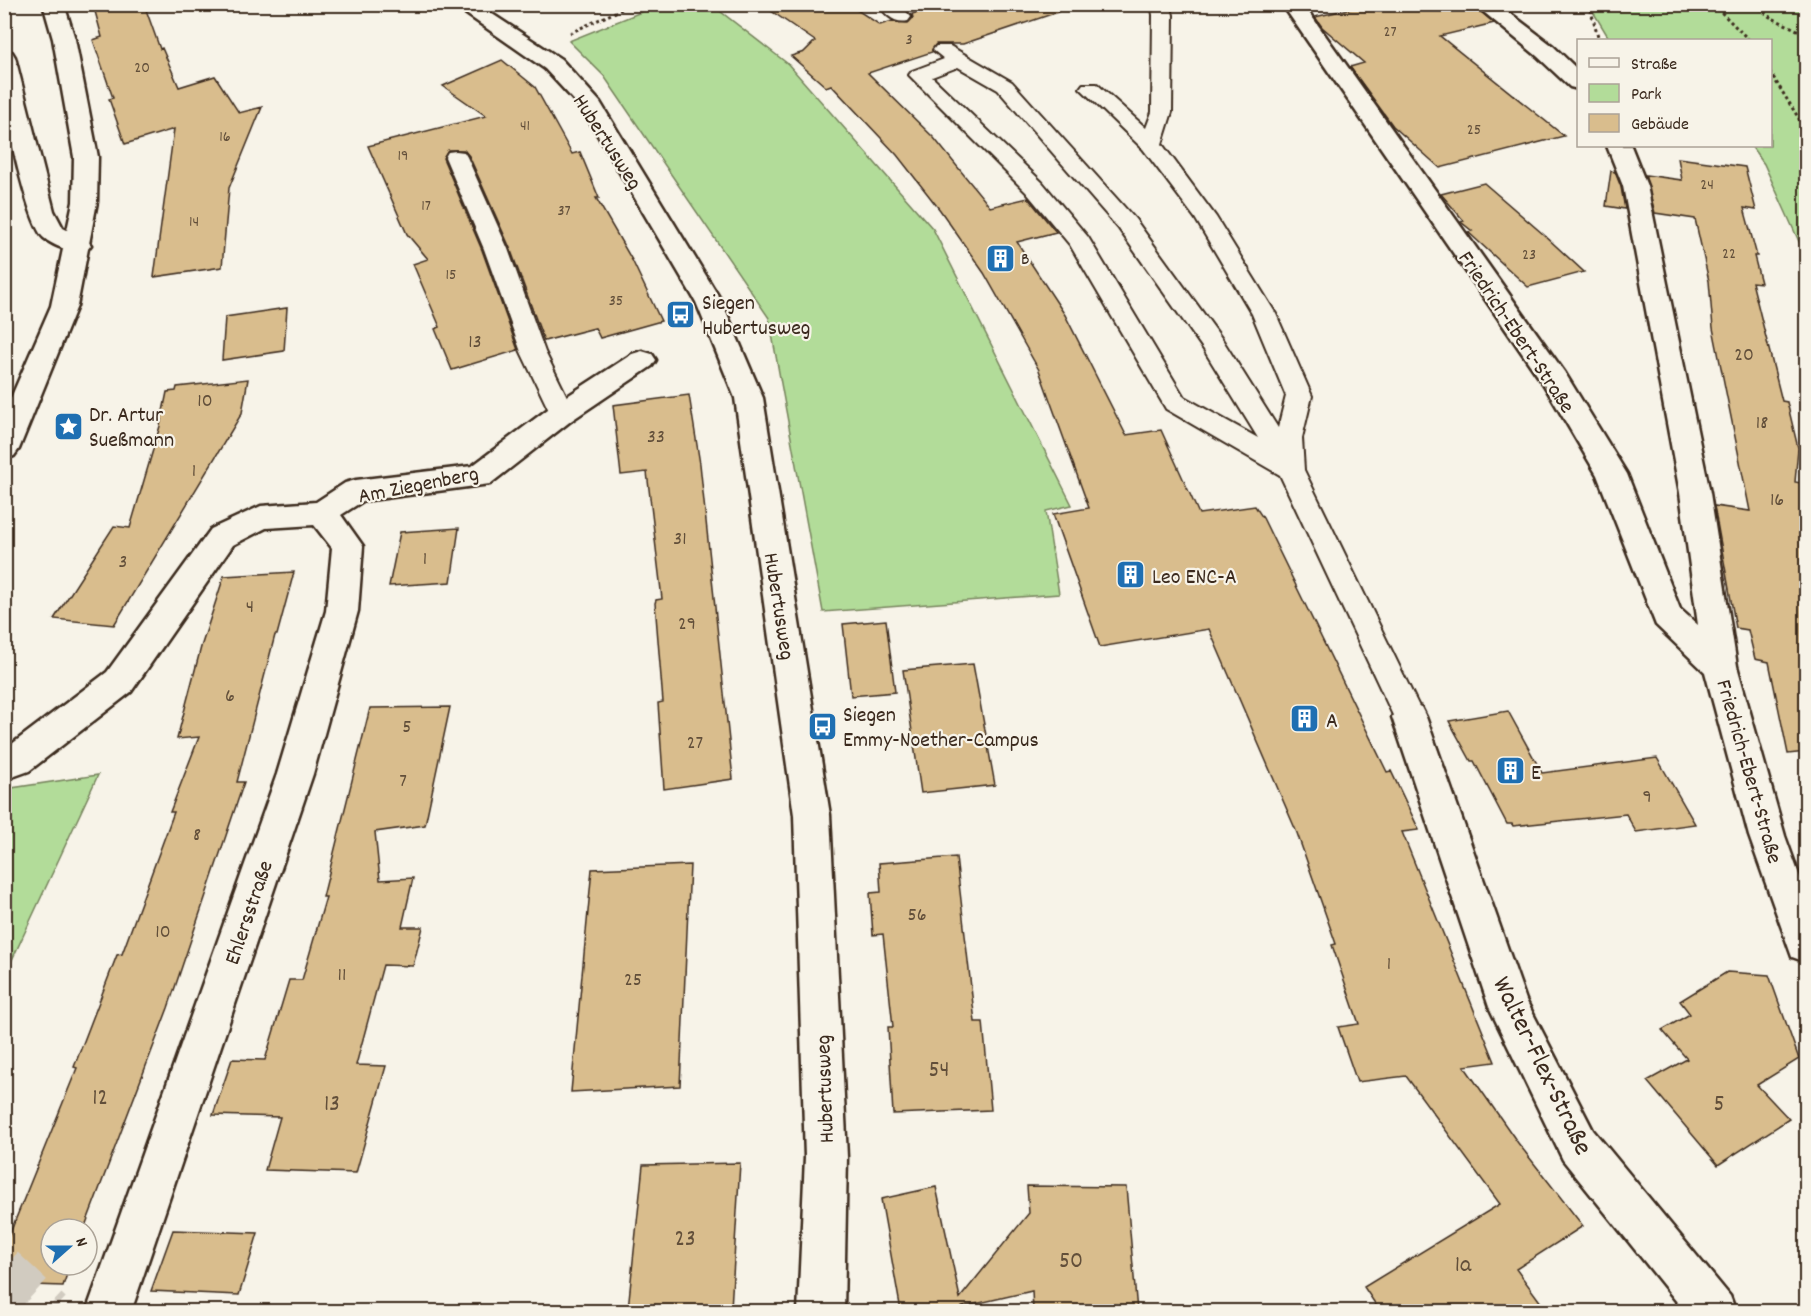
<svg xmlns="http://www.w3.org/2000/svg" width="1811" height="1316" viewBox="0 0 1811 1316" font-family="Dekko,sans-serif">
<rect width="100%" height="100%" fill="#f7f3e8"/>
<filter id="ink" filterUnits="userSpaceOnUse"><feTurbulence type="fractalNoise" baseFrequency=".0167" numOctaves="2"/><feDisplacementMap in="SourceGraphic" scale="12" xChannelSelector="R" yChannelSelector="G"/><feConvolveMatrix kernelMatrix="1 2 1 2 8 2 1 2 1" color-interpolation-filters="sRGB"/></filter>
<g filter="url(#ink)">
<path fill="#b2dc99" stroke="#76835c" stroke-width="1.5" d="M661 4 712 5 788 64 933 229 1072 505 1046 511 1059 594 823 612 769 318 604 76 569 41Z
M1589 5H1806V257L1764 164 1751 146H1770V40H1610Z
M98 775 5 975V789Z"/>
<path fill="#d9bd8d" stroke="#3b2a1e" stroke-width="1.5" d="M93 4H144L160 49 162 48 179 87 215 76 239 113 262 107 229 188 222 267 154 277 174 129 125 144 109 99 113 98 93 40 102 37Z
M761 4H848L880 25 892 21 908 23 913 18 912 14 923 11 915 4H1057L1058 12 963 44H936L932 52 868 73 934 138 990 207 1028 198 1056 232 1017 242 1065 315 1126 435 1161 430 1199 514 1255 506 1263 518 1387 772 1391 771 1419 830 1402 832 1495 1062 1464 1066 1518 1143 1583 1226 1516 1269 1547 1311H1380L1364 1287 1500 1204 1406 1076 1357 1082 1338 1027 1359 1024 1332 945 1336 944 1297 833 1209 629 1100 647 1053 514 1089 508 1039 370 984 273 940 210 897 155 831 85 826 87 791 56 804 52 815 41Z
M1370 4H1472L1494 23 1440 36 1564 136 1440 168 1393 126 1350 67 1364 63 1322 27 1315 17Z
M502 60 535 87 572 154 580 152 599 198H596L632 260 661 321 600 338 595 328 544 341 510 248 469 156 464 150H448L443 158 482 250 518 350 452 370 435 329 440 327 413 264 428 259 407 234 368 146 486 116 443 86Z
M1678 158 1745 167 1756 210 1744 208 1757 256H1754L1761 283 1752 282 1782 401 1787 402 1798 448 1795 482 1806 484V752L1788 754 1769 662 1755 659 1748 630 1736 628 1714 506 1750 511 1713 328 1709 281 1695 219 1655 213 1645 175 1682 180Z
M1611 171 1615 172 1621 187 1625 209 1606 206Z
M1484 183 1543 234 1584 272 1528 287 1468 232 1472 231 1461 222 1464 221 1441 194Z
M287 308 284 351 222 360 225 317Z
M248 379 242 413 114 625 54 619 114 526 130 528 160 426 167 392 176 391 177 387Z
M689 395 700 464 733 779 664 789 658 703 663 702 655 603 656 600 662 599 647 472 621 475 613 405Z
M459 528 451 582 389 586 400 532Z
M294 572 277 635H275L237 782H244L168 1008 84 1229H51V1265H70L63 1286 4 1284V1248L77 1068 74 1067 117 955 122 954 174 812H170L199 737 177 739 201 647 224 576Z
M886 620 895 692 851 696 843 624Z
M973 664 995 785 921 793 903 670Z
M450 707 425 825 375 832 380 880 413 878 402 927H423L413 966 383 965 356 1065 386 1066 356 1173 265 1170 280 1117 213 1115 232 1059 265 1060 289 980H302L326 897H323L370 708Z
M1508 711 1542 773 1657 758 1695 824 1636 832 1626 814 1513 826 1512 824H1507L1474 761H1471L1449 721Z
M956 857 975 1022H983L991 1110 893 1114 888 1027H893L883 934 873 935 870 893 881 892 879 863Z
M690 865 680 1086 571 1092 592 869Z
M1727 972 1769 975 1799 1059 1757 1085 1789 1119 1718 1165 1647 1081 1687 1059 1662 1030 1690 1014 1680 1001Z
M740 1163 731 1308 628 1309 643 1165Z
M1027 1186 1126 1187 1137 1311H1033L1032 1291 962 1307 963 1311H901L881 1199 936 1187 960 1298 1029 1213Z
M173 1230 258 1233 239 1295 151 1291Z"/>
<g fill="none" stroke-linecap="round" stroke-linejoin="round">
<path stroke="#d1cbc0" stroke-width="40" stroke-dasharray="40 20" stroke-linecap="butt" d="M4 1267 52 1312"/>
<defs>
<path id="service" d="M879 4H899L911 17 908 21C895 24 885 15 879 4Z
M1151 4H1170L1173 15 1172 112 1162 144 1216 217 1276 314 1312 396 1302 438 1304 470 1424 717 1420 726 1409 730 1398 726 1280 475 1166 409 1070 245 1026 192 909 75 912 71 944 59 933 50 936 46H950L1012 82 1135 219 1222 339 1278 428 1286 396 1252 314 1195 218 1143 149 1080 88 1083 84H1097L1146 128 1152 112 1153 15ZM958 67 998 90 1119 229 1204 350 1258 438 1184 397 1088 237 1042 182 932 77Z
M456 151 464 152 467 157 508 249 545 352 575 413 571 419 562 422 553 419 521 352 484 249 445 157 448 152Z"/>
<path id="minor" d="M1282 4H1303L1565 373 1627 474 1680 609 1698 625 1680 493 1623 186 1607 146H1631L1647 186 1710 493 1737 666 1785 836 1806 894V962L1792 957 1749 836 1705 672 1656 625 1597 475 1544 385Z
M1474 4H1498L1553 46 1578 70V89L1570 87 1537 56Z
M4 51 12 52 15 57 54 211 63 228 87 240 91 245 87 250C74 254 55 247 44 238 29 225 8 129 5 106 2 88 4 69 4 51Z
M642 351 652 354 656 360 652 366 572 420 490 484 363 501 341 515 363 546 358 611 313 774 131 1312H86L277 774 326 611 332 548 314 525 266 528 233 545 131 692 29 771 4 780V750L107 672 211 529 261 506 316 502 345 483 356 480 472 466 552 406 632 354Z
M1409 703 1421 707 1426 717 1526 1000 1593 1130 1730 1296 1736 1312H1685L1563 1160 1489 1007 1392 717 1397 707Z"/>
<path id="tertiary" d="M452 4H477L561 59 600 102 722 302 763 398 830 815 847 1157 844 1312H798L805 1157 794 815 735 398 696 302 583 110 545 69Z"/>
<path id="secondary" d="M43 4H64L75 39 98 157 97 202 77 306 19 449 14 456 4 459V414L51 306 73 202 74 157 53 39Z"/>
</defs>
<use href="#service" stroke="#3b2a1e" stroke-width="4"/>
<use href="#minor" stroke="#3b2a1e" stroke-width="5"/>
<use href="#tertiary" stroke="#3b2a1e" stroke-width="5"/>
<use href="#secondary" stroke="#3b2a1e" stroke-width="5"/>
<path stroke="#3b2a1e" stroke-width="3" stroke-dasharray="3 3" stroke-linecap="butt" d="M1589 4 1599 40
M1713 4 1749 40
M1755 4 1770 17 1806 34
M570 33 633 4
M1770 72 1806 130"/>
<use href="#service" fill="#f7f3e8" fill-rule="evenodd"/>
<use href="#minor" fill="#f7f3e8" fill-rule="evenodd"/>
<use href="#tertiary" fill="#f7f3e8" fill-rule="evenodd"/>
<use href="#secondary" fill="#f7f3e8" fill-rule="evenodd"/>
</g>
</g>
<defs>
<symbol id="building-square" viewBox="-11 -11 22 22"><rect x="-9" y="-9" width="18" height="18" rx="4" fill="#1f6fb2" stroke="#f7f3e8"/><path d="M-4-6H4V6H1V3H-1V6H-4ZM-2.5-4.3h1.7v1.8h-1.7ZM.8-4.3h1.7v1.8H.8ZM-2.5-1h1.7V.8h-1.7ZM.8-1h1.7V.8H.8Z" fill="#fff"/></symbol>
<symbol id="bus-square" viewBox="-11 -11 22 22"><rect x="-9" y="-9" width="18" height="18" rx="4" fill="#1f6fb2" stroke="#f7f3e8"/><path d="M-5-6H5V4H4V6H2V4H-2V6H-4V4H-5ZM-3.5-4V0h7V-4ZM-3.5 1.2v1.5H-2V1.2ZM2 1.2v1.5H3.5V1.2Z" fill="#fff"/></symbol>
<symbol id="sight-square" viewBox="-11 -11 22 22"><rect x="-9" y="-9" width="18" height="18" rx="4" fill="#1f6fb2" stroke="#f7f3e8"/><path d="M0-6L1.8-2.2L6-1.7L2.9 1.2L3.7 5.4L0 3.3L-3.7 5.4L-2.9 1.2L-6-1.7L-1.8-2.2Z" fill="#fff"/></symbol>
</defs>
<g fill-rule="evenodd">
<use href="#building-square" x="984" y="242" width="33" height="33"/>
<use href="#bus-square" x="664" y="298" width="33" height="33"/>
<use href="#sight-square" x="52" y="410" width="33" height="33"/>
<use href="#building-square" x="1114" y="558" width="33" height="33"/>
<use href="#building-square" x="1288" y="702" width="33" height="33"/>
<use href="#bus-square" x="806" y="710" width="33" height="33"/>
<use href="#building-square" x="1494" y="754" width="33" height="33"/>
</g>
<g text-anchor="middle" stroke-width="4.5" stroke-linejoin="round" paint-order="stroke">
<g font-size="16" fill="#624f3a">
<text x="1390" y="36">27</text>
<text x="909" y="44">3</text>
<text x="142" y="72">20</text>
<text x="525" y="130">41</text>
<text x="1474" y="134">25</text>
<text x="225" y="141">16</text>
<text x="403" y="160">19</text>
<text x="1707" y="189">24</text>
<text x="426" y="210">17</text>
<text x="564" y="215">37</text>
<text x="194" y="226">14</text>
<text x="1729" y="258">22</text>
<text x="1529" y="259">23</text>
<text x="451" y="279">15</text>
<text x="616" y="305">35</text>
</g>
<g font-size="18" fill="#3b2a1e" stroke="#f7f3e8" text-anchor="start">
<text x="1021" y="264">B</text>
</g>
<g font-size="20" fill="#624f3a">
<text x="475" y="347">13</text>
<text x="1744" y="360">20</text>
<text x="205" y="406">10</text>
<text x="1762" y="428">18</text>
<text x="656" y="442">33</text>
<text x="194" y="476">1</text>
<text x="1777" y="505">16</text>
<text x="680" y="544">31</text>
<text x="425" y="564">1</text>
<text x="123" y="567">3</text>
<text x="250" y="612">4</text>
<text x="687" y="629">29</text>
<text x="230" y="701">6</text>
<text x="407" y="732">5</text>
<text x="695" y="748">27</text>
<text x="403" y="786">7</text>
<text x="1647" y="802">9</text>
<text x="197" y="840">8</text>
<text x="917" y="920">56</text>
<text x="163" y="937">10</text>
<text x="1389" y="969">1</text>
<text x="342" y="980">11</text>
<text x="633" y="985">25</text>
</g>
<g font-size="22" fill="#3b2a1e" stroke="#f7f3e8">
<text transform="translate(609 141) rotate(57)" y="8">Hubertusweg</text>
<text transform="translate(1518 331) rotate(56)" y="8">Friedrich-Ebert-Straße</text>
<text transform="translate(418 483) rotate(-11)" y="8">Am Ziegenberg</text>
<text transform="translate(781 606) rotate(81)" y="8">Hubertusweg</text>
<text transform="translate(1751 771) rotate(74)" y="8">Friedrich-Ebert-Straße</text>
<text transform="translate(247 912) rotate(-71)" y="8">Ehlersstraße</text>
<text transform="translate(823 1089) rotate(-92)" y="8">Hubertusweg</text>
</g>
<g font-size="22" fill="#3b2a1e" stroke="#f7f3e8" text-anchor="start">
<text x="702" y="309">Siegen<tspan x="702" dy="25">Hubertusweg</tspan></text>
<text x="89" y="421">Dr. Artur<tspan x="89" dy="25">Sueßmann</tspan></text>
<text x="1152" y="583">Leo ENC-A</text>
<text x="843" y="721">Siegen<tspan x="843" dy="25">Emmy-Noether-Campus</tspan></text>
<text x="1326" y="727">A</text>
<text x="1531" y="779">E</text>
</g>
<g font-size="24" fill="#624f3a">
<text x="939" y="1076">54</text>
<text x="100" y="1104">12</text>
<text x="332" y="1110">13</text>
<text x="1719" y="1110">5</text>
<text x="685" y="1245">23</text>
<text x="1071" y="1267">50</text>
<text x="1463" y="1271">1a</text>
</g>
<g font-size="27" fill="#3b2a1e" stroke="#f7f3e8">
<text transform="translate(1544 1065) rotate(64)" y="9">Walter-Flex-Straße</text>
</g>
</g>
<rect width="1811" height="1316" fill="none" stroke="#f7f3e8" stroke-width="24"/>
<rect x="12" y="12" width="1787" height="1292" fill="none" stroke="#3b2a1e" stroke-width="2" filter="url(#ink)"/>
<rect x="1577" y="39" width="195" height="108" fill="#f7f3e8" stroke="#aca397" stroke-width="1.5"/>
<rect x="1589" y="58" width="30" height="9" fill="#f7f3e8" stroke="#aca397" stroke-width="1.5"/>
<text x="1631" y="69" font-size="18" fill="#3b2a1e">Straße</text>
<rect x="1589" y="84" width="30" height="18" fill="#b2dc99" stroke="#aca397" stroke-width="1.5"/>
<text x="1631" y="99" font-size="18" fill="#3b2a1e">Park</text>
<rect x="1589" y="114" width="30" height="18" fill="#d9bd8d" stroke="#aca397" stroke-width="1.5"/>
<text x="1631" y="129" font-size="18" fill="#3b2a1e">Gebäude</text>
<g transform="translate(69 1247) rotate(69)"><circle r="28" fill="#f7f3e8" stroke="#aca397" stroke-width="1.5"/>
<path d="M0-4.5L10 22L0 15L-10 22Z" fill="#1f6fb2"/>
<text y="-9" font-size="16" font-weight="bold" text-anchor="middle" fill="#3b2a1e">N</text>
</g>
</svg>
